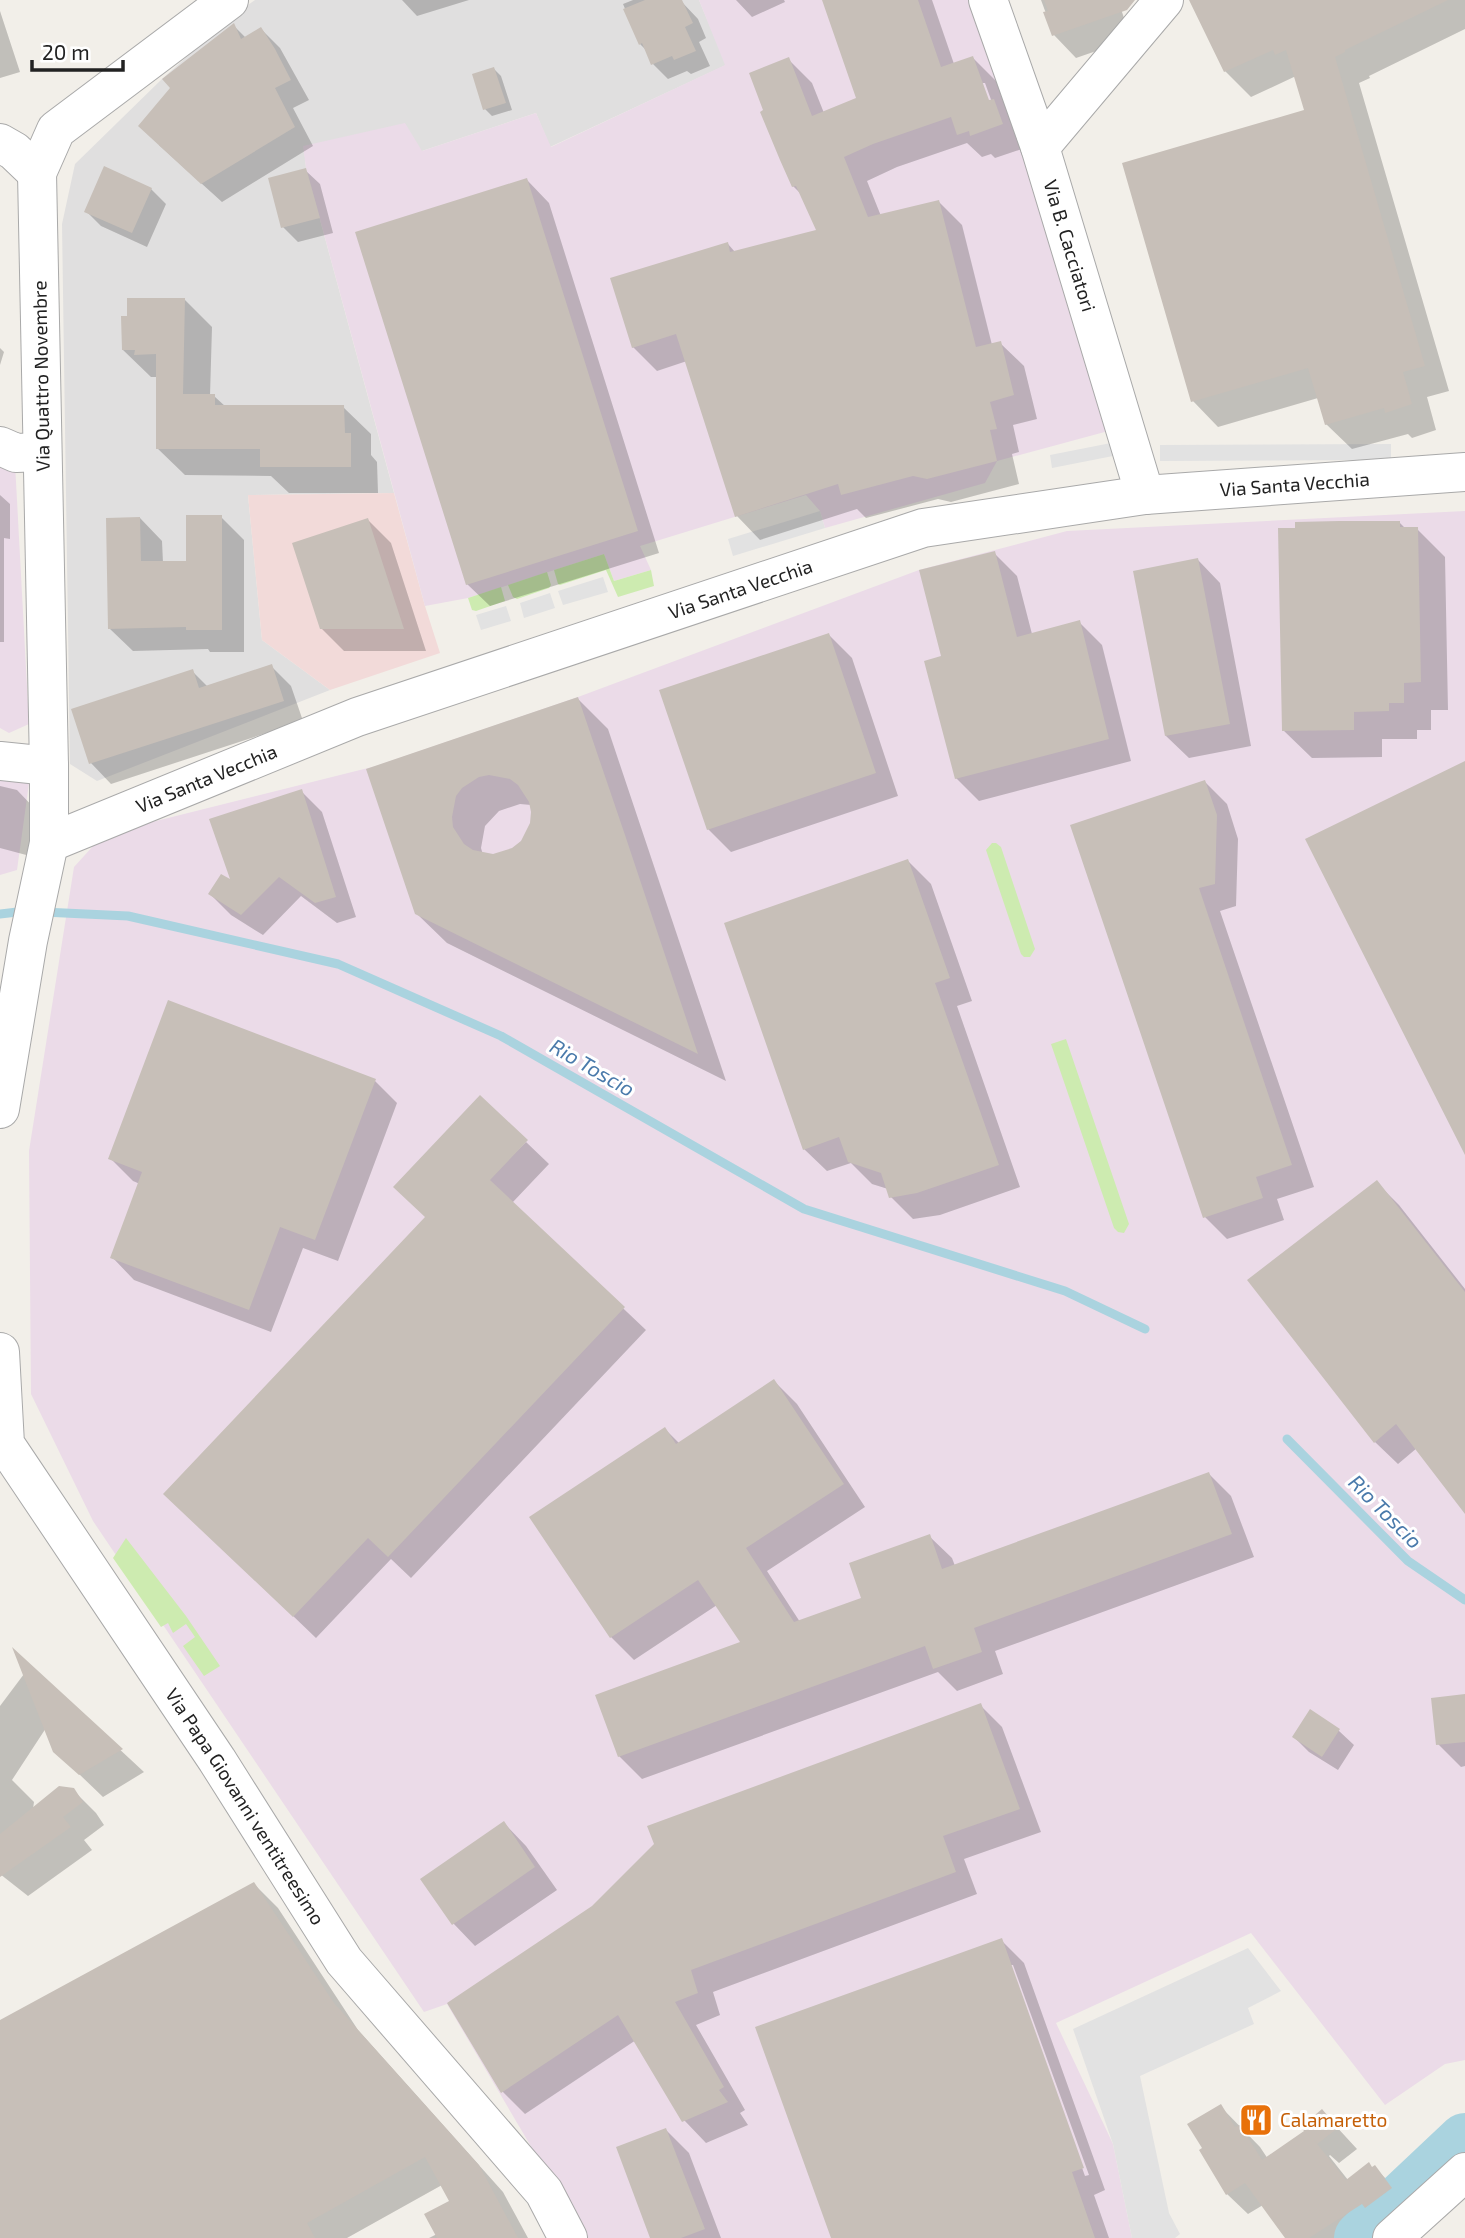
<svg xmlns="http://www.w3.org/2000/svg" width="1465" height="2238" viewBox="0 0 1465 2238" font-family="'Exo 2',sans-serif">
<rect width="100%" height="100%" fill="#f2efe9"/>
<path fill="#e0dfdf" d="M255 0H699L726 65 550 147 536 113 422 151 304 147 306 168 394 493 248 495 262 640 330 690 97 781 70 764 62 224 75 164 162 79 231 17Z"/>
<path fill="#f2dad9" d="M394 493 425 606 440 653 330 690 262 640 248 495Z"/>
<path fill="#ebdbe8" d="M699 0H973L1112 430 997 461 985 483 825 528 820 511 806 495 640 546 651 570 614 581 604 554 468 598 425 606 306 168 303 146 405 123 422 151 536 113 551 147 725 65Z
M0 457 15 463 29 724 9 733 0 728Z
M1465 511V2060L1445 2064 1385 2105 1251 1933 1056 2023 1113 2144 1132 2238H585L447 2004 424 2012 93 1521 31 1394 29 1151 74 867 104 834 376 766 578 697 919 570 1067 531Z
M0 774 30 776 17 870 0 875Z"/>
<path fill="#cdebb0" d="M604 554 614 581 651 570 654 586 618 597 606 570 560 585 558 584 554 570Z
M547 572 551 585 549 588 517 599 513 597 508 585Z
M501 587 505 601 476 611 472 610 468 598Z
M992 843H996L1001 847 1035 949 1030 957H1024L1021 954 986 850Z
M1066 1039 1129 1224 1124 1233 1118 1232 1114 1228 1051 1044Z
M126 1538 186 1616 220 1666 204 1676 183 1646 195 1637 186 1624 173 1633 168 1623 161 1627 113 1558Z"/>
<path fill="#e2e2e2" d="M1111 443 1113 456 1052 468 1050 455Z
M1391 444V460L1160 461V445Z
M820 511 825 528 733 556 728 539Z
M603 577 608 592 563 605 558 591Z
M550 593 555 608 524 618 520 603Z
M506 606 511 621 481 630 476 615Z
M1248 1948 1281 1991 1248 2008 1254 2024 1140 2076 1169 2213 1180 2234 1175 2238H1132L1113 2144 1073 2029Z"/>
<path fill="#0003" fill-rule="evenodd" d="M402 0H469L417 16Z
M633 0H680L698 19 706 38 699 42 710 66 691 74 687 71 668 79 653 64 646 50 640 44 623 4Z
M736 0H784L785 2 752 17Z
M824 0H932L954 64 973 58 996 81 1025 148 995 158 991 154 982 157 967 143 897 167 867 181 881 216 939 202 962 225 992 345 1000 343 1024 366 1037 419 1013 425 1019 452 1012 454 1019 484 951 502 938 499 866 518 857 509 760 540 737 516 687 361 657 371 633 347 728 244 735 252 818 232 803 196 793 186 788 59 812 83 824 113 858 99ZM981 83H985L994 108 990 109Z
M1041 0H1118L1131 39 1076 58 1054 35Z
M1203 0H1465V29L1369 76 1370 78 1359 83 1449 391 1427 397 1436 430 1412 438 1408 434 1352 449 1326 424 1318 398 1218 427 1193 401 1306 111 1296 76 1251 97 1225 71Z
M0 11 20 72 0 78Z
M234 26 246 38 261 29 280 48 309 100 293 108 313 146 222 202 159 145Z
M494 69 501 76 512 110 492 116 485 109Z
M305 170 320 184 333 233 298 242 283 227Z
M527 180 549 203 659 553 490 606 467 584Z
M151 189 166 204 147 247 101 226 86 211Z
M185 300 212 327 210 396H214L226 407H343L371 434V455L377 462 378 493H289L271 476 185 475 157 448 158 377H151L123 350Z
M0 348 4 352 0 365Z
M0 495 10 504V539L4 538V642H0Z
M221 517 244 540V652H210L208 649 133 651 110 629 140 518 162 541 163 563H188Z
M368 520 391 543 426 651H344L321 628Z
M1399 522 1406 529H1417L1445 557 1448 710H1431V730H1417V739H1382V757L1312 758 1283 730Z
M994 553 1017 576 1032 634 1079 622 1102 645 1131 761 979 801 956 778Z
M1198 560 1220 583 1251 746 1189 758 1166 736Z
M829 635 852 658 898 796 731 852 708 829Z
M271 666 291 686 303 721 111 784 91 763 192 671 208 687Z
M578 699 608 729 726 1081 447 943 416 913 368 770ZM520 804 531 805 532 823 528 834 513 850 493 856 483 855 481 848 485 826 499 811Z
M1205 782 1227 804 1238 839 1236 906 1220 911 1314 1187 1277 1199 1284 1220 1227 1239 1205 1217 1073 826Z
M0 786 17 790 39 813 30 856 0 848Z
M301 791 322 812 356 917 337 923 301 896 263 935 231 915 210 894 233 883Z
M908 861 931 884 972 1001 957 1006 1020 1187 940 1215 913 1219 891 1197 888 1189 872 1184 851 1163 827 1171 804 1149Z
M375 1081 397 1103 338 1261 303 1248 271 1332 134 1280 112 1257 140 1184 133 1181 110 1158Z
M526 1142 549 1164 512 1203 646 1330 411 1578 391 1559 316 1638 166 1494Z
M1377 1183 1399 1205 1465 1289V1511L1417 1448 1398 1464 1375 1442Z
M774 1381 797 1404 865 1507 767 1571 800 1622 863 1599 929 1536 952 1558 955 1566 1209 1474 1231 1496 1254 1557 995 1651 1003 1674 957 1691 938 1672 642 1779 619 1756 743 1643 717 1605 634 1660 611 1637 531 1517 665 1429 680 1444Z
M17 1654 144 1772 103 1797 55 1751 46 1728 12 1780 34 1802 33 1809 73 1790 96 1813 104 1825 84 1840 92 1850 28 1896 0 1874V1706L24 1674Z
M1465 1696V1766L1461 1767 1438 1744Z
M980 1705 1002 1727 1041 1832 964 1859 977 1894 713 1992 720 2015 696 2025 745 2110 740 2113 748 2125 706 2143 684 2120 636 2040 525 2114 503 2092 449 2004Z
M1310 1712 1339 1731 1354 1745 1338 1770 1309 1752 1294 1737Z
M504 1823 526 1846 557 1890 475 1946 453 1923Z
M254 1884 278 1908 358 2030 503 2192 528 2238H429L437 2234 451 2202 442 2185 347 2238H0V2022Z
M1001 1940 1024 1963 1105 2190 1094 2195 1109 2238H833ZM1009 1965H1013L1089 2175 1085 2176Z
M1220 2106 1260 2147 1268 2159 1307 2131 1322 2111 1357 2149 1339 2163 1330 2155 1329 2156 1348 2180 1375 2168 1395 2188 1411 2209 1361 2238H1287L1263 2205 1248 2214 1227 2194Z
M666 2130 689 2153 721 2238H652Z"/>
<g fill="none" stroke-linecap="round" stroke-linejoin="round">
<path stroke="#aad3df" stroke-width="9" d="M43 912 128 916 338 964 501 1036 804 1209 1065 1291 1145 1329
M0 914 26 911
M1287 1439 1408 1561 1465 1600"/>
<path stroke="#aad3df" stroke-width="54" d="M1361 2238 1465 2140"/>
</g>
<path fill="#c7bfb8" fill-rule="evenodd" d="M645 0H682L693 23 685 27 696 51 674 60 672 56 651 65 642 43 639 45 623 9Z
M822 0H918L941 67 973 56 989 100 994 99 1003 124 970 136 969 131 957 135 951 117 873 144 844 157 868 217 939 200 976 347 1001 341 1014 395 990 402 997 429 990 430 997 461 927 479 913 476 841 495 838 484 735 517 676 334 632 348 610 278 728 242 730 252 816 230 796 186 792 187 780 160 760 112 763 110 749 73 789 57 812 116 856 98Z
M1044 0H1135L1127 10 1052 36 1043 12 1048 11Z
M1189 0H1448L1345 50V52L1335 57 1425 366 1403 372 1412 404 1385 413 1384 408 1325 425 1308 368 1191 402 1122 163 1304 110 1286 50 1275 55 1273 50 1224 72Z
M234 23 241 39 261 27 275 49 291 80 275 88 295 127 201 184 138 126 170 88 162 79Z
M494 67 506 103 483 110 472 74Z
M104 166 152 188 132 233 84 212Z
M306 168 320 218 281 228 268 178Z
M527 178 638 531 466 585 355 232Z
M127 298H185L183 394H215V405H344L345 433H351V467H260V449H156V354L134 355 135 350H122L121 316H127Z
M186 515H222V630H186V627L108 629 106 518 140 517 141 561H186Z
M368 518 404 629H320L292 543Z
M1339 521H1400V527H1418L1421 682 1404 683V703H1389V711L1354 712V730L1282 731 1278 528H1295V522Z
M995 551 1017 637 1080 620 1109 739 955 779 924 661 941 656 919 570Z
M1198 558 1230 724 1165 736 1133 571Z
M829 633 876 773 707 830 659 690Z
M272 664 284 701 89 764 71 709 193 669 199 688Z
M578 697 625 835 698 1054 415 914 366 769ZM489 775 510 779 518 785 529 802 531 812 530 823 521 841 512 848 493 854 473 850 464 844 453 827 452 817 456 796 462 788 479 777Z
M1465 761V1155L1305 839Z
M1205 780 1217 815 1215 884 1199 888 1292 1165 1256 1177 1263 1198 1203 1218 1070 825Z
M302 789 336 897 315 903 279 877 241 915 208 894 221 874 230 879 209 819Z
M908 859 950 978 935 983 999 1165 917 1193 889 1198 881 1173 848 1162 839 1137 803 1150 724 923Z
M168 1000 376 1079 315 1240 280 1227 249 1310 110 1258 142 1172 108 1159Z
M480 1095 528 1140 490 1180 625 1307 388 1557 368 1538 293 1617 163 1494 425 1217 393 1187Z
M1377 1180 1465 1292V1514L1396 1424 1374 1443 1247 1280Z
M774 1379 844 1484 746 1548 794 1622 861 1598 849 1563 930 1534 942 1569 1209 1472 1232 1534 974 1628 982 1652 933 1669 925 1646 618 1757 595 1695 740 1642 698 1580 610 1638 529 1517 665 1427 676 1444Z
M12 1647 123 1749 79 1775 53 1752Z
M1465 1694V1742L1436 1745 1431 1698Z
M981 1703 1020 1809 943 1836 956 1872 691 1970 698 1993 675 2002 724 2087 719 2090 728 2102 682 2122 618 2015 501 2093 447 2003 592 1906 654 1844 647 1826Z
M1310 1709 1340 1729 1322 1757 1292 1737Z
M59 1786 74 1788 83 1802 63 1817 71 1827 0 1877V1834Z
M504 1821 535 1867 452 1925 420 1879Z
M254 1882 334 2003 479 2165 518 2238H437L424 2214 449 2201 425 2157 307 2223 315 2238H0V2020Z
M1002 1938 1084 2168 1072 2172 1095 2238H831L755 2027Z
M1221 2104 1235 2127 1240 2125 1262 2160 1304 2131 1301 2127 1322 2109 1338 2128 1317 2144 1314 2140 1346 2180 1369 2162 1372 2167 1375 2165 1392 2188 1365 2208 1362 2204 1309 2238H1285L1245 2183 1226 2195 1199 2150 1202 2148 1187 2124Z
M666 2128 705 2229 681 2238H650L616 2147Z"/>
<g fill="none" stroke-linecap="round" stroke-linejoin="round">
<defs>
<g id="minor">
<path id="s1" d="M988 0 1040 147 1145 495"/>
<path d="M0 143 14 151 37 173"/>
<path d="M1040 147 1164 0"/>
<path d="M0 446 16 453 42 452"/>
<path d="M0 761 49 766"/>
<path id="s2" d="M49 843 357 717 923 528 1145 495 1465 472"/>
<path d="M0 1109 28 941 49 843V766L37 173 56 130 229 0"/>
<path id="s3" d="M0 1352 5 1444 217 1760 344 1961 544 2192 568 2238"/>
<path d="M1392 2238 1465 2172"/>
</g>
</defs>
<use href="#minor" stroke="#a9a9a9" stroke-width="40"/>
<use href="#minor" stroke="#fff" stroke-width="38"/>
</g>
<defs>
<symbol id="restaurant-square" viewBox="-11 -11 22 22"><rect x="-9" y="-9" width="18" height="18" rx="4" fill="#e8710a" stroke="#fff"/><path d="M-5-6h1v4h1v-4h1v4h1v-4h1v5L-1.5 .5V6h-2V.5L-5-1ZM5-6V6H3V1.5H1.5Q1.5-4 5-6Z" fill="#fff"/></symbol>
</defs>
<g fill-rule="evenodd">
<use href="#restaurant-square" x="1237" y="2101" width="38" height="38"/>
</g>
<g text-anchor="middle" stroke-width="6" stroke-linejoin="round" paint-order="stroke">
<g font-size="19" fill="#222" stroke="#fff">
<text dy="7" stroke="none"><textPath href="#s1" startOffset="259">Via B. Cacciatori</textPath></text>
<text transform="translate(41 376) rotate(-91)" y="7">Via Quattro Novembre</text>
<text dy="7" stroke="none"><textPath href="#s2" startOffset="1304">Via Santa Vecchia</textPath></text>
<text dy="7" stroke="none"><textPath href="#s2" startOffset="737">Via Santa Vecchia</textPath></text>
<text dy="7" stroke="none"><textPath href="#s2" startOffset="170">Via Santa Vecchia</textPath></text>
<text dy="7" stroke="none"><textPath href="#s3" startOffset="527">Via Papa Giovanni ventitreesimo</textPath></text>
</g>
<g font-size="19" fill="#c56008" stroke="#fff" text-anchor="start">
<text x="1280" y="2127">Calamaretto</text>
</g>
<g font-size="21" font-style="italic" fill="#4a7aab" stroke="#fff">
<text transform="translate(592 1068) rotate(30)" y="7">Rio Toscio</text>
<text transform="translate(1385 1512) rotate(45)" y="7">Rio Toscio</text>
</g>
</g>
<path d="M32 60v10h91v-10" fill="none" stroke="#222222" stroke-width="3.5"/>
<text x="42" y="60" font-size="21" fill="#222222" stroke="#ffffff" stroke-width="5" paint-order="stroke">20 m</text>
</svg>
